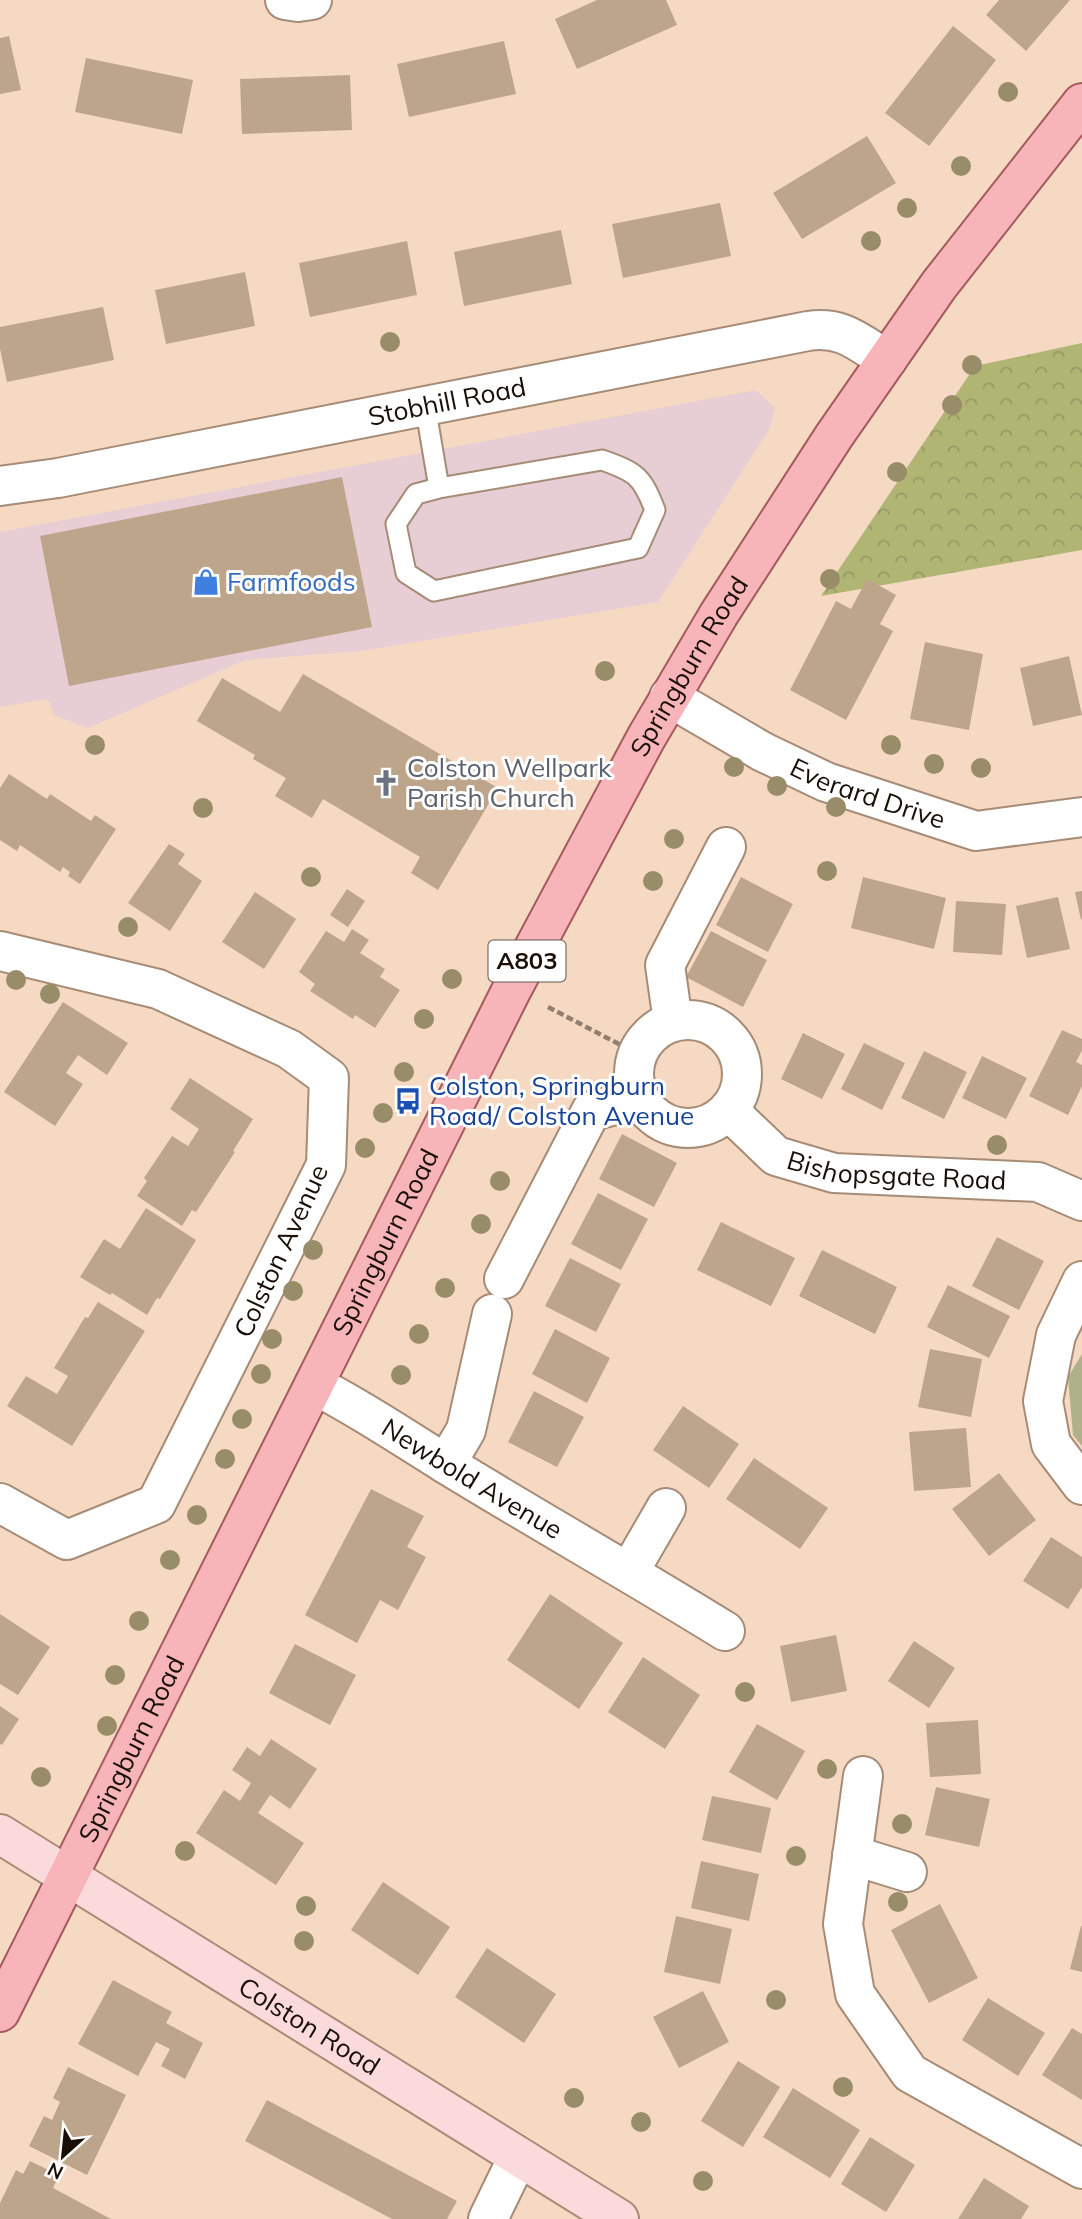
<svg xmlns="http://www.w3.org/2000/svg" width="1082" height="2219" viewBox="0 0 1082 2219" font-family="Mulish,sans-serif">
<defs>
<pattern id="forest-crowns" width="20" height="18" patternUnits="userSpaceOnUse" patternTransform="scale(1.75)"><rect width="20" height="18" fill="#b0b574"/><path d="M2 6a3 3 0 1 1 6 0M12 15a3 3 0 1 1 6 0" fill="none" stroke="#979a63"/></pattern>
</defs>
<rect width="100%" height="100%" fill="#f6d9c2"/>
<path fill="#e7cdd4" d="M756 390 775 408 770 428 658 602 361 651 245 660 88 728 54 715 48 699 0 707V532Z"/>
<path fill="#aeb189" d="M1082 1354V1446L1073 1435 1068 1377Z"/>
<path fill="url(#forest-crowns)" d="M1082 343V550L821 596 975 366Z"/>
<path fill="#bda58c" d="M597 0H666L677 25 577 69 555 19Z
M999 0H1070L1026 51 986 15Z
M953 26 996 60 929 146 885 113Z
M9 36 21 90 0 94V38Z
M504 41 516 94 409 117 397 64Z
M86 58 193 80 182 134 75 112Z
M350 75 352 130 242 134 240 79Z
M867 136 896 183 802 239 773 193Z
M720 203 731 256 623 278 612 224Z
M561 230 572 284 464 306 454 252Z
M407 241 417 295 310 317 299 263Z
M245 272 255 326 166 344 155 290Z
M103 307 114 360 7 382 0 349V327Z
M342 477 372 627 69 686 40 536Z
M867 579 896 595 880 624 893 631 846 720 790 690 836 601 851 609Z
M925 642 983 654 969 730 910 719Z
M1069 656 1082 715 1033 726 1020 668Z
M303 674 498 788 438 890 411 873 420 857 323 799 312 818 275 796 286 778 253 759 255 755 197 721 222 678 280 712Z
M9 774 47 799 50 794 91 821 95 815 116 829 80 884 68 876 70 872 63 867 60 872 20 845 17 851 0 840V788Z
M169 844 185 854 178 864 202 881 170 931 128 903Z
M741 877 793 904 768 952 716 925Z
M863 877 946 898 934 949 851 928Z
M347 889 365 901 348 927 330 915Z
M1082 891V919L1081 920 1075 892Z
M255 892 296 919 264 969 222 942Z
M1058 897 1070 949 1027 958 1016 906Z
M956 901 1006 904 1002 955 953 952Z
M352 929 369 940 360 953 385 969 380 977 400 990 375 1028 355 1015 353 1019 310 991 315 984 299 972 326 931 344 942Z
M711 931 767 960 743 1007 686 977Z
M63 1002 128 1043 107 1075 78 1055 66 1073 83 1084 55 1126 4 1092Z
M1062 1030 1082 1039V1050L1076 1062 1082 1065V1086L1068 1115 1029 1096Z
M803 1033 845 1054 822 1099 781 1079Z
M864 1043 905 1063 882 1110 841 1089Z
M924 1051 967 1072 944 1119 901 1098Z
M982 1056 1027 1078 1006 1119 962 1098Z
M190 1078 253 1119 233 1151 235 1152 196 1212 192 1210 182 1226 137 1196 147 1181 144 1178 172 1136 188 1146 199 1129 170 1109Z
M622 1134 677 1163 654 1207 599 1179Z
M598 1193 648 1219 621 1270 571 1244Z
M146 1208 196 1240 160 1299 157 1298 147 1315 112 1293 110 1295 80 1277 104 1239 120 1249Z
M721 1222 795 1258 771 1306 697 1270Z
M997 1237 1044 1261 1019 1310 972 1286Z
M822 1250 897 1287 875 1334 799 1296Z
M570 1258 621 1284 596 1332 545 1306Z
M948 1285 1010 1316 989 1358 927 1327Z
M98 1302 145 1331 72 1446 7 1406 26 1376 57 1394 68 1376 54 1368 85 1317 88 1318Z
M555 1329 610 1358 587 1403 532 1374Z
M930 1349 982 1359 971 1417 918 1407Z
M534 1391 584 1417 557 1467 508 1442Z
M683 1406 739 1444 709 1488 653 1450Z
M966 1428 971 1487 914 1491 909 1432Z
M754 1458 828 1508 800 1549 726 1499Z
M999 1473 1036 1520 989 1556 952 1509Z
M371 1489 424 1516 407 1547 426 1557 398 1610 380 1600 357 1643 305 1615Z
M1051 1537 1082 1557V1587L1068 1609 1023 1581Z
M550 1594 623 1643 579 1709 507 1660Z
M0 1614 50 1647 18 1695 0 1684Z
M836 1635 847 1691 791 1702 780 1646Z
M914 1641 955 1668 929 1708 888 1681Z
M295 1644 356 1675 330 1725 269 1693Z
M643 1657 700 1695 665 1749 608 1712Z
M0 1706 19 1719 2 1745 0 1744Z
M978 1720 981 1774 930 1777 926 1723Z
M757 1724 805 1751 777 1800 729 1772Z
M271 1739 317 1769 290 1809 270 1795 258 1813 304 1843 276 1885 196 1833 224 1790 240 1801 251 1783 232 1770 247 1747 260 1756Z
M936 1787 990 1799 979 1847 925 1835Z
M712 1796 771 1808 761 1853 702 1840Z
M701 1861 759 1874 749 1921 691 1908Z
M383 1882 450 1927 418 1975 351 1930Z
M940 1904 978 1978 929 2003 891 1930Z
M676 1916 732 1929 720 1984 664 1972Z
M1081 1926H1082V1972L1070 1969Z
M487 1948 556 1994 524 2043 455 1997Z
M113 1980 172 2012 166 2023 203 2043 185 2079 161 2066 170 2049 156 2042 138 2076 78 2044Z
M703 1991 729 2042 679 2068 653 2017Z
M988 1998 1045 2033 1018 2076 962 2040Z
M1072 2028 1082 2034V2100L1042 2075Z
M738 2061 780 2087 743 2147 701 2121Z
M68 2067 126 2095 87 2175 29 2146 44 2116 52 2120 60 2102 53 2098Z
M793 2088 860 2130 830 2178 763 2137Z
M267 2100 457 2201 447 2219H392L245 2141Z
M870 2137 915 2165 886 2212 841 2184Z
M30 2161 59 2175 53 2188 111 2219H0V2203L16 2170 23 2174Z
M984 2178 1029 2206 1021 2219H958Z"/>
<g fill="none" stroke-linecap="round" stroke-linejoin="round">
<defs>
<path id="lane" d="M425 405 439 488
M602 460C636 472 642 476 655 510L638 548 434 591 406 573 396 524 416 494 439 488Z"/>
<g id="street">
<path d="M285 0 298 2 312 0"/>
<path id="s1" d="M0 486 58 478 808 331C843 326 858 342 887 360"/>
<path id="s2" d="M669 697 763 752 826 782 976 831 1082 817"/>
<path d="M0 951 158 989 289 1049 329 1078 326 1165 156 1504 67 1540 0 1503"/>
<circle cx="688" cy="1074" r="54"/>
<path d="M673 1022 665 965 726 847"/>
<path id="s3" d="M728 1110 776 1156 834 1173 1038 1182 1082 1201"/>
<path d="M504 1279 591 1111 640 1099"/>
<path d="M1082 1281 1056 1335 1043 1401 1051 1444 1082 1485"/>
<path id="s4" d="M314 1385C360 1408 402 1437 446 1464 539 1521 633 1574 725 1631"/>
<path d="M446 1464 466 1430 492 1314"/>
<path d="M629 1572 666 1508"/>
<path d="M863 1776 843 1924 855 1994 910 2073 1082 2169"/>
<path d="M852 1855 907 1872"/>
<path d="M488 2219 518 2157"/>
</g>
<g id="secondary">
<path id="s5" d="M0 1834 619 2219"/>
</g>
<g id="primary">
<path id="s6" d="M0 2012 512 989 646 738 719 614 834 436 939 285 1082 103"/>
</g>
</defs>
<use href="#lane" stroke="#a68b76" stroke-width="23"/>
<use href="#street" stroke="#a68b76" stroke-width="42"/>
<use href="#secondary" stroke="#a68b76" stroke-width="42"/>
<use href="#primary" stroke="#a55a5d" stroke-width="42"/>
<path stroke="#937f6f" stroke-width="4.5" stroke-dasharray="7 3.5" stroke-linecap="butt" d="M548 1007 638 1054"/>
<use href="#lane" stroke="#fff" stroke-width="19"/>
<use href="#street" stroke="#fff" stroke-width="38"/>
<use href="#secondary" stroke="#fbdadc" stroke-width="38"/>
<use href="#primary" stroke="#f7b5ba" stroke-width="38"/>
</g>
<g fill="#988d68">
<circle cx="1008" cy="92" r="10"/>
<circle cx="961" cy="166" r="10"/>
<circle cx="907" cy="208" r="10"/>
<circle cx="871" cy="241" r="10"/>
<circle cx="390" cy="342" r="10"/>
<circle cx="972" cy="365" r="10"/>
<circle cx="952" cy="405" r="10"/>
<circle cx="897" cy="472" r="10"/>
<circle cx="830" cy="579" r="10"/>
<circle cx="605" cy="671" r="10"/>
<circle cx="95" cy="745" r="10"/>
<circle cx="891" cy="745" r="10"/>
<circle cx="934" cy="764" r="10"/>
<circle cx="734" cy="767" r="10"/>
<circle cx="981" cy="768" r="10"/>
<circle cx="777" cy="786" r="10"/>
<circle cx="836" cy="807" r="10"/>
<circle cx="203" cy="808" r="10"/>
<circle cx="674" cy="839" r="10"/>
<circle cx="827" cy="871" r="10"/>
<circle cx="311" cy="877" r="10"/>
<circle cx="653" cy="881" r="10"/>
<circle cx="128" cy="927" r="10"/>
<circle cx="452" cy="979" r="10"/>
<circle cx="16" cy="980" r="10"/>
<circle cx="50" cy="994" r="10"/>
<circle cx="424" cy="1019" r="10"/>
<circle cx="404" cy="1072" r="10"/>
<circle cx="383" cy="1113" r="10"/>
<circle cx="997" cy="1145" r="10"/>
<circle cx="365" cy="1148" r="10"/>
<circle cx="500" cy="1181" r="10"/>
<circle cx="481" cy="1224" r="10"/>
<circle cx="313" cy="1250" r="10"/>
<circle cx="445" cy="1288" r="10"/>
<circle cx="293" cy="1291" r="10"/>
<circle cx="419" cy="1334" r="10"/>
<circle cx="272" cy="1339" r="10"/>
<circle cx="261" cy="1374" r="10"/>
<circle cx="401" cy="1375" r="10"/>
<circle cx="242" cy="1419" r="10"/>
<circle cx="225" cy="1459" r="10"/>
<circle cx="197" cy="1515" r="10"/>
<circle cx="170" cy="1560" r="10"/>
<circle cx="139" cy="1621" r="10"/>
<circle cx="115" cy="1675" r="10"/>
<circle cx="745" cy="1692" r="10"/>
<circle cx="107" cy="1726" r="10"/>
<circle cx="827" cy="1769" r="10"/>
<circle cx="41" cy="1777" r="10"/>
<circle cx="902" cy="1824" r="10"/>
<circle cx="185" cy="1851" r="10"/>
<circle cx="796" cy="1856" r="10"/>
<circle cx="898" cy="1902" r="10"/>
<circle cx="306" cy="1906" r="10"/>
<circle cx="304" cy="1941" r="10"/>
<circle cx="776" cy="2000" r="10"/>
<circle cx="843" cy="2087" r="10"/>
<circle cx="574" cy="2098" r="10"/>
<circle cx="641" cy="2122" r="10"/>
<circle cx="703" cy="2181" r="10"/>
</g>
<defs>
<symbol id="shop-bare" viewBox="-9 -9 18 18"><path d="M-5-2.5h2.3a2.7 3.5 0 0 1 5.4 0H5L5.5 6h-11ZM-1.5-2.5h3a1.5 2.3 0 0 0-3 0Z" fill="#3f7fe0" stroke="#fff" stroke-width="2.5" paint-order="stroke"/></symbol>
<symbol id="church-bare" viewBox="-9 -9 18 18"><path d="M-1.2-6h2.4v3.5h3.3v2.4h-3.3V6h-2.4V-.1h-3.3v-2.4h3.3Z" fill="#6b7280" stroke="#fff" stroke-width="2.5" paint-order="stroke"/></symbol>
<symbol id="bus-bare" viewBox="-9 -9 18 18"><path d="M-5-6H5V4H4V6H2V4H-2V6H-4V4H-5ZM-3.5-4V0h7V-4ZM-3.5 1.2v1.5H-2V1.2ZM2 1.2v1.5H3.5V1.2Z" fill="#1a4fb4" stroke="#fff" stroke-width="2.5" paint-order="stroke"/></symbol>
</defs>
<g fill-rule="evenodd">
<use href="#shop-bare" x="187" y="563" width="38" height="38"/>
<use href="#church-bare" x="367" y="764" width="38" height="38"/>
<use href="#bus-bare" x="389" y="1082" width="38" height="38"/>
</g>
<g text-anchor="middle" stroke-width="6" stroke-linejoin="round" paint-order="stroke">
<rect fill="#fff" stroke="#5e5751" stroke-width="2" x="488.5" y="940.5" width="77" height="41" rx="5"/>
<g font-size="24" font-weight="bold" fill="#190f07">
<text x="527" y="969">A803</text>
</g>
<g font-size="26" fill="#190f07" stroke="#fff">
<text dy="9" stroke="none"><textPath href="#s1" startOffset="455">Stobhill Road</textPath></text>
<text dy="9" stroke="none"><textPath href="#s6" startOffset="1512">Springburn Road</textPath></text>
<text dy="9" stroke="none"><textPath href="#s2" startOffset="222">Everard Drive</textPath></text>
<text dy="9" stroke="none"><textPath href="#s3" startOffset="189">Bishopsgate Road</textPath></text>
<text dy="9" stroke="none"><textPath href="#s6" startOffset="861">Springburn Road</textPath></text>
<text transform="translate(281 1251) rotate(-65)" y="9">Colston Avenue</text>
<text dy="9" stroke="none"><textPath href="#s4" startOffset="184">Newbold Avenue</textPath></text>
<text dy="9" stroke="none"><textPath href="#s6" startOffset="294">Springburn Road</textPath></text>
<text dy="9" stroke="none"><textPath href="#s5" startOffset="364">Colston Road</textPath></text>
</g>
<g font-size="26" fill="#366cbe" stroke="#fff" text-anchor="start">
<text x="227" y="591">Farmfoods</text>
</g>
<g font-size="26" fill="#5b616d" stroke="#fff" text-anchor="start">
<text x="407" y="777">Colston Wellpark<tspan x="407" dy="30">Parish Church</tspan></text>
</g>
<g font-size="26" fill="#164399" stroke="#fff" text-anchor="start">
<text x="429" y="1095">Colston, Springburn<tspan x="429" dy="30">Road/ Colston Avenue</tspan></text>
</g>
</g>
<g transform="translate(63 2156) rotate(207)" stroke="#ffffff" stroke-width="5" paint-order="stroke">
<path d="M0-5L12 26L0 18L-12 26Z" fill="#190f07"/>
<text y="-10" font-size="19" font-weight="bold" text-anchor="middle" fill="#190f07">N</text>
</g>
</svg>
